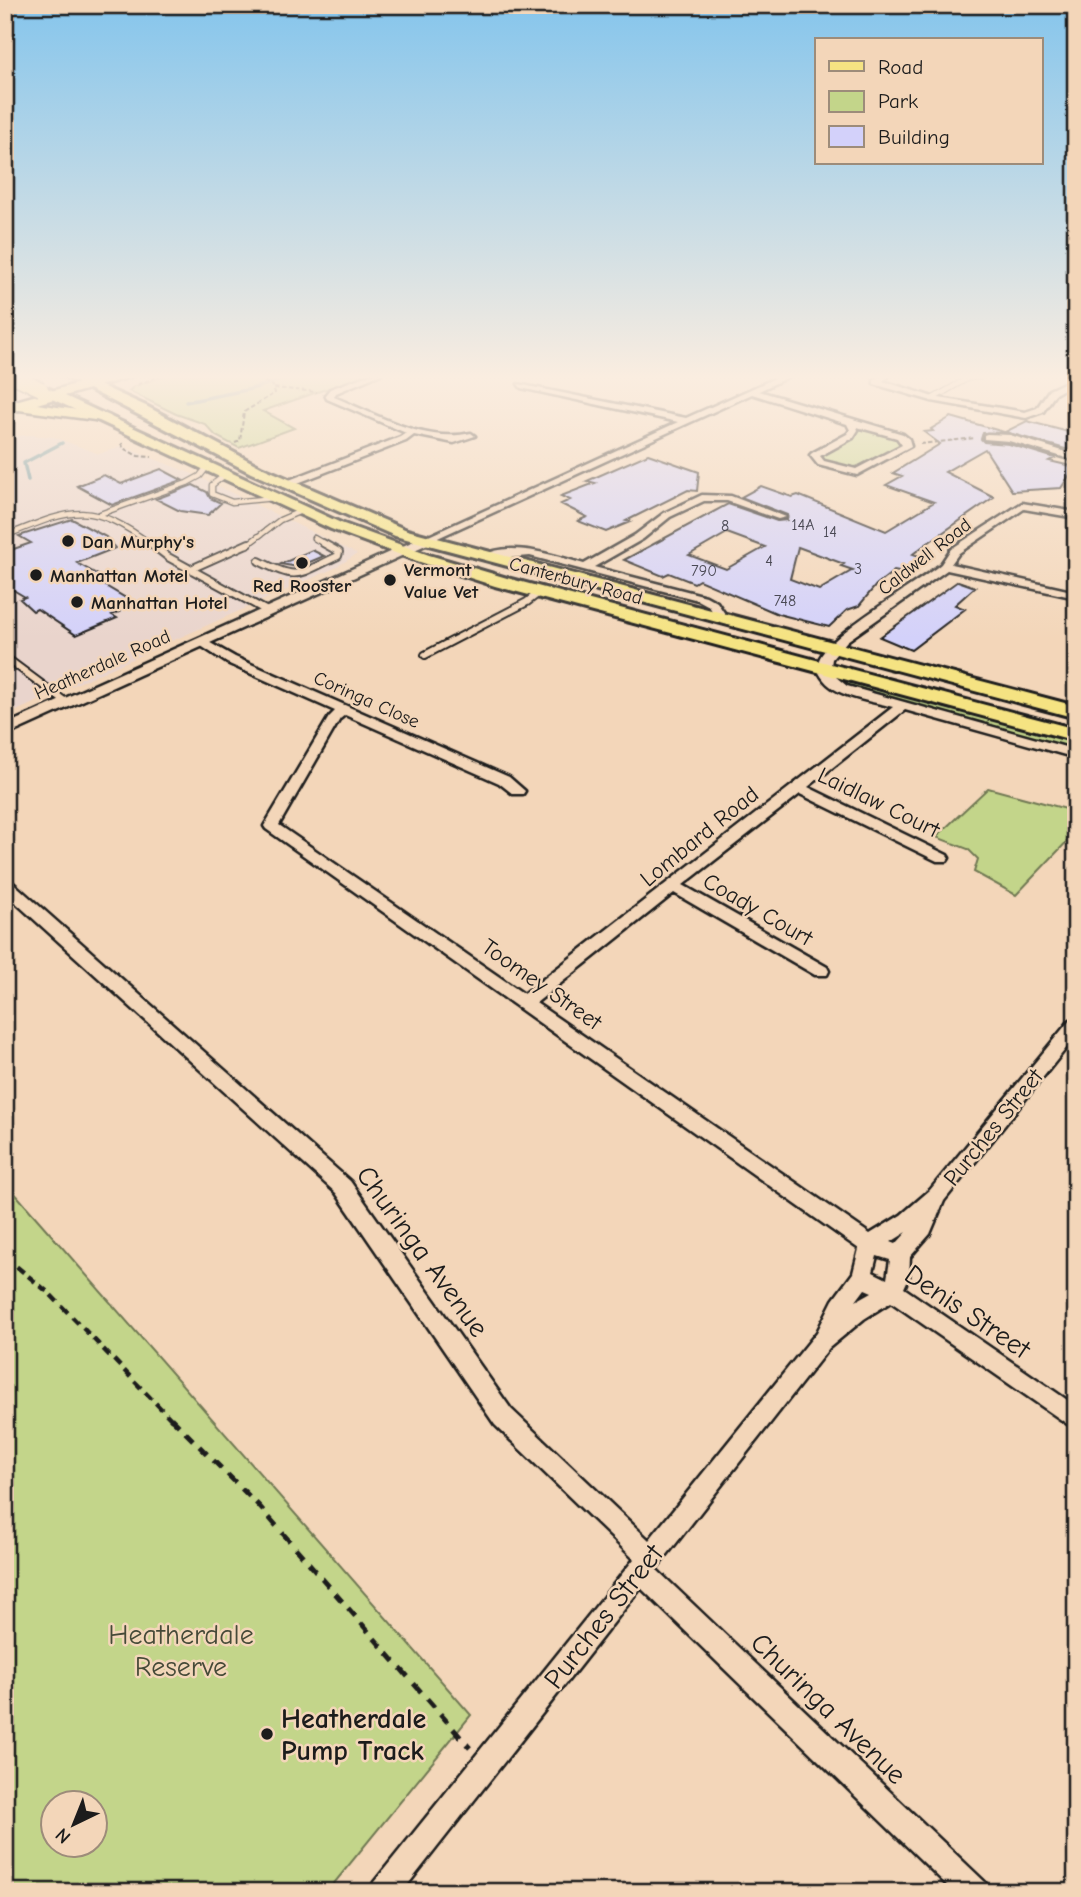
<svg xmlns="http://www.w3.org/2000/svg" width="1081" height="1897" viewBox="0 0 1081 1897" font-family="'Comic Neue',sans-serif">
<rect width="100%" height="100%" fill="#f3d6b9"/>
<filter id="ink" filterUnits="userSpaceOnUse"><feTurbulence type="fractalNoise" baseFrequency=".0143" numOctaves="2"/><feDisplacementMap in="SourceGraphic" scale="14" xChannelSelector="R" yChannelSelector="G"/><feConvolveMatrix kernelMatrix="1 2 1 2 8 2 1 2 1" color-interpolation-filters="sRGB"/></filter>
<g filter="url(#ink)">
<path fill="#e9d4cc" d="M30 435 54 437 99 454 121 446 195 475 357 554 335 568 5 716V437Z"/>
<path fill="#c3d58a" stroke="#707853" stroke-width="2" fill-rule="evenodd" d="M169 374H369L263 411 294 428 239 448 216 436 205 424 176 414 129 391 133 387Z
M861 427 893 437 901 443 899 447C879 458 864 471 840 466 831 464 825 463 822 455L854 439Z
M842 679 1076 741V750L854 690 840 682Z
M988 788 1066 809 1070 806 1076 807V832L1016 895 974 872 978 859 968 849 936 837Z
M5 1182 471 1715 327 1892H5ZM52 1802H94V1844H52Z"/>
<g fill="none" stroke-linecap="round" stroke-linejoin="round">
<path stroke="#63919c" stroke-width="3.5" d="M186 402 251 389 299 374
M28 480 24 463 62 443"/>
</g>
<path fill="#d3d1fa" stroke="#1c1c1c" stroke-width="2" fill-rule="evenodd" d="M951 417 1004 432 983 433 981 439 984 442 1009 444 1055 458 1049 461 1075 467 1061 488 1012 491 985 449 945 472 994 497 922 547 913 554 922 557 899 572 894 571 876 585 859 606 847 610 829 627 778 614 699 580 694 583 669 573 663 576 624 560 728 504 777 521 787 520V515L741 497 761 486 792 497 798 495 886 531 934 502 886 485 902 476 893 473 940 444 924 432 933 431 931 429ZM727 533 765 547 726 569 689 555ZM798 547 844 564 841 566 853 570 819 590 790 579Z
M1027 421 1076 434V446L1069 450 1005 432Z
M648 454 699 472 697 491 688 490 626 521 630 522 606 532 578 521 587 517 561 504 570 500 561 496 595 483 587 481Z
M161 469 182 480 112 505 77 486 104 475 121 484Z
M193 485 207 492 210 498 221 503 208 515 180 511 156 499Z
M72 519 106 537 115 548 77 563 105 579 99 582 134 603 117 611 119 612 112 615 117 618 76 635 37 609 33 611 20 599 25 597 5 585V552L31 543 19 536Z
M312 550 324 556 298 567 281 564Z
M958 581 975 587 955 605 965 609 911 650 880 637Z"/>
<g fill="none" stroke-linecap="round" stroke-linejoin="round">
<defs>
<path id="lane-far1" d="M932 399 968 378 979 377
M225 475 212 485V494L232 502 274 498
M100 514 187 483 200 476 207 467
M5 536C72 509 90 499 152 545
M314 538 326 545
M247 545 280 520 301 511"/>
<path id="lane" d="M150 543 168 557 267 611
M259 561C300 582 298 574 338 556L339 552 323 543
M191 569 249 543
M425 655 527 602 540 592
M5 657 67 703"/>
<path id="street" d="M371 374H381L336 393 334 397C376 414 425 444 471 433L475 436 454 443 414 435 406 441 290 486H284V482L400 437 406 433 327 399 325 395 330 389Z
M784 374H794L759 391 903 434 909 439 911 446 857 475 818 465 810 455 812 453 847 434 850 430 847 424 752 394 429 542 420 540 678 422 521 388 518 384 686 418ZM857 427 897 438 902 445 856 469 824 461 820 456 853 438 858 430Z
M882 374H891L883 381 933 397 1025 412 1037 408 1049 390 1076 377V382L1055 394 1043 412 1026 418 932 401 874 384V380Z
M987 434 1010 435 1076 455V461L1009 441 984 439V435Z
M702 495 731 496 786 517 778 519 727 501H704L670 517 643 539 594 567 706 596 717 602 729 620 727 622H719L709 606 698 600 530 556 486 560 481 557C508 539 555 556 584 564L635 535 664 513Z
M1022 503 1076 512V518L1024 509 959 553 951 564 1076 592V598L947 570 847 641 832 659 830 672 847 686 1076 750V758L905 710 808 787 947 855 949 858 947 861H937L800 794 683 885 827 967 829 971 827 975H815L674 893 536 1003 870 1234 901 1215 930 1190 1070 1020 1076 1018V1036L944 1201 930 1234 910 1257 909 1277 904 1288 1076 1406V1430L891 1302 864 1319 829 1348 656 1569 985 1882 989 1892H954L641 1588 402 1892H370L374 1882 634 1559 495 1425 336 1193 5 893V879L10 880 350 1181 511 1409 649 1540 817 1332 833 1300 853 1273 859 1249 266 829 264 826 329 717 335 711 227 663 195 642 197 640H205L235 657 509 777 525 791 523 794H513L499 783 345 715 340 719 279 825 524 994 893 707C872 701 838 698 824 680 819 674 816 668 819 660 830 633 914 586 941 564L951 549ZM907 1232 896 1244 891 1242ZM877 1256 890 1260 887 1279 873 1272ZM865 1289 872 1292 856 1301Z"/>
<path id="secondary" d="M425 536 432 540 430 543 5 736V725Z"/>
<path id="primary" d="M60 374H75L146 406 261 467 407 530 1076 706V718L395 536 251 473Z
M41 385 341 523 429 555 507 578 1076 729V741L495 586 417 561 331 529 37 392 35 389Z"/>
<path id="highway" d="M111 374H132L130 377 37 404 105 414 110 416 113 419 110 422 19 410 5 413V404Z"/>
</defs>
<use href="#lane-far1" stroke="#1c1c1c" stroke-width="7"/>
<use href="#lane" stroke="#1c1c1c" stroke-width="10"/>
<use href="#street" stroke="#1c1c1c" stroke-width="5"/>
<use href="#secondary" stroke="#1c1c1c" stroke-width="5"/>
<use href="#primary" stroke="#1c1c1c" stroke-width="6"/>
<use href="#highway" stroke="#1c1c1c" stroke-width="5"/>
<path stroke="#1c1c1c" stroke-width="2" stroke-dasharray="4.5 2.5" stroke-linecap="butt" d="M138 384 165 374
M274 388 317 392
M122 443 123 448 138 456 152 457
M235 443 240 441 244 412 275 393 273 386 261 380 271 374
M920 444 975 438"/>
<path stroke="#1c1c1c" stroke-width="4.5" stroke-dasharray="9 6" stroke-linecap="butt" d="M5 1257 49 1293 172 1420"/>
<path stroke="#1c1c1c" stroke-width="5" stroke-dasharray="11 9" stroke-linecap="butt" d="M171 1418 259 1506 470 1748"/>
<use href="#lane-far1" stroke="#f3d6b9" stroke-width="4.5"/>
<use href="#lane" stroke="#f3d6b9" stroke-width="6"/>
<use href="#street" fill="#f3d6b9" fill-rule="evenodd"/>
<use href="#secondary" fill="#f3d6b9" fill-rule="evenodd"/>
<use href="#primary" fill="#f5e382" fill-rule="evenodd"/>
<use href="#highway" fill="#f5e382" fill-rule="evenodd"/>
<defs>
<path id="primary-bridge" d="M9 374 41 389"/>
</defs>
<use href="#primary-bridge" stroke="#1c1c1c" stroke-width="17" stroke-linecap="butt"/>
<use href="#primary-bridge" stroke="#f5e382" stroke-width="14"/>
</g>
</g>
<linearGradient id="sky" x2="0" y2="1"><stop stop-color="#85c5ec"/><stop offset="0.59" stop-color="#faede0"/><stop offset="1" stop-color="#faede0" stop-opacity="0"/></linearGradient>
<rect width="1081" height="639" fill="url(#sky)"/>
<g fill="#1c1c1c" stroke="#f3d6b9" stroke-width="2.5">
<circle cx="68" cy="541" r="7"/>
<circle cx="302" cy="563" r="7"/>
<circle cx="36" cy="575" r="7"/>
<circle cx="390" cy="580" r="7"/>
<circle cx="77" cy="602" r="7"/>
<circle cx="267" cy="1734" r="7"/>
</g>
<g text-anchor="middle" stroke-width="5" stroke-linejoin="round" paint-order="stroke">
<g font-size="16" fill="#4a4954">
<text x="803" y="530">14A</text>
<text x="725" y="531">8</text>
<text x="830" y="537">14</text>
<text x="769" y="566">4</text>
<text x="858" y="574">3</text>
<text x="704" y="576">790</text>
<text x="785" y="606">748</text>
</g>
<g font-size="19" font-weight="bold" fill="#1c1c1c" stroke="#f3d6b9" text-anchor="start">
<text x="82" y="548">Dan Murphy's</text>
<text x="404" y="576">Vermont<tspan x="404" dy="22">Value Vet</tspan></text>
<text x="50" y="582">Manhattan Motel</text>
<text x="302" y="592" text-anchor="middle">Red Rooster</text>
<text x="91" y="609">Manhattan Hotel</text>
</g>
<g font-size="19" fill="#1c1c1c" stroke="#f3d6b9">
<text transform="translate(924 556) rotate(-38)" y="7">Caldwell Road</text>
<text transform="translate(576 580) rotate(15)" y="7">Canterbury Road</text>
<text transform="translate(102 664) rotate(-24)" y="7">Heatherdale Road</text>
<text transform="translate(367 699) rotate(24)" y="7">Coringa Close</text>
</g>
<g font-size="23" fill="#1c1c1c" stroke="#f3d6b9">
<text transform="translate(879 802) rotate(26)" y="8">Laidlaw Court</text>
<text transform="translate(699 836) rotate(-39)" y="8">Lombard Road</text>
<text transform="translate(758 909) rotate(30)" y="8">Coady Court</text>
<text transform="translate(542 984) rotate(35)" y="8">Toomey Street</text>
<text transform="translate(993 1127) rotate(-51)" y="8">Purches Street</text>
</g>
<g font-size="28" fill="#1c1c1c" stroke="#f3d6b9">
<text transform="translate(423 1251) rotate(54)" y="10">Churinga Avenue</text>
<text transform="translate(968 1311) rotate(34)" y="10">Denis Street</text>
<text transform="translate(603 1616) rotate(-52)" y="10">Purches Street</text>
<text transform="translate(829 1708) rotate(44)" y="10">Churinga Avenue</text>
</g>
<g font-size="28" fill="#464a38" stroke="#f3d6b9">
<text x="181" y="1644">Heatherdale<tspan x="181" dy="32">Reserve</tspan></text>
</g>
<g font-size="28" font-weight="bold" fill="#1c1c1c" stroke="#f3d6b9" text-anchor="start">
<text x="281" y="1728">Heatherdale<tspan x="281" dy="32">Pump Track</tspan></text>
</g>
</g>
<rect width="1081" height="1897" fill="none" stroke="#f3d6b9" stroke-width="28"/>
<rect x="14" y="14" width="1053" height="1869" fill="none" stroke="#1c1c1c" stroke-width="2.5" filter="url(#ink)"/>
<rect x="815" y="38" width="228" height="126" fill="#f3d6b9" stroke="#9d8c7a" stroke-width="2"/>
<rect x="829" y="61" width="35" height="10" fill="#f5e382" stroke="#9d8c7a" stroke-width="2"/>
<text x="878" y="74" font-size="21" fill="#1c1c1c">Road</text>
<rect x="829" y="91" width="35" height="21" fill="#c3d58a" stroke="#9d8c7a" stroke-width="2"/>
<text x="878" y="108" font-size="21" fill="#1c1c1c">Park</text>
<rect x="829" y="126" width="35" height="21" fill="#d3d1fa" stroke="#9d8c7a" stroke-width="2"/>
<text x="878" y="144" font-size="21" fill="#1c1c1c">Building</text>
<g transform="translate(74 1824) rotate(223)"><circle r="33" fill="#f3d6b9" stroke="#9d8c7a" stroke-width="2"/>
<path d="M0-5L12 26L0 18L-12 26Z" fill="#1c1c1c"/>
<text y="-10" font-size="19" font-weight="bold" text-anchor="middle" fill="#1c1c1c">N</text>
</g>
</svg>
